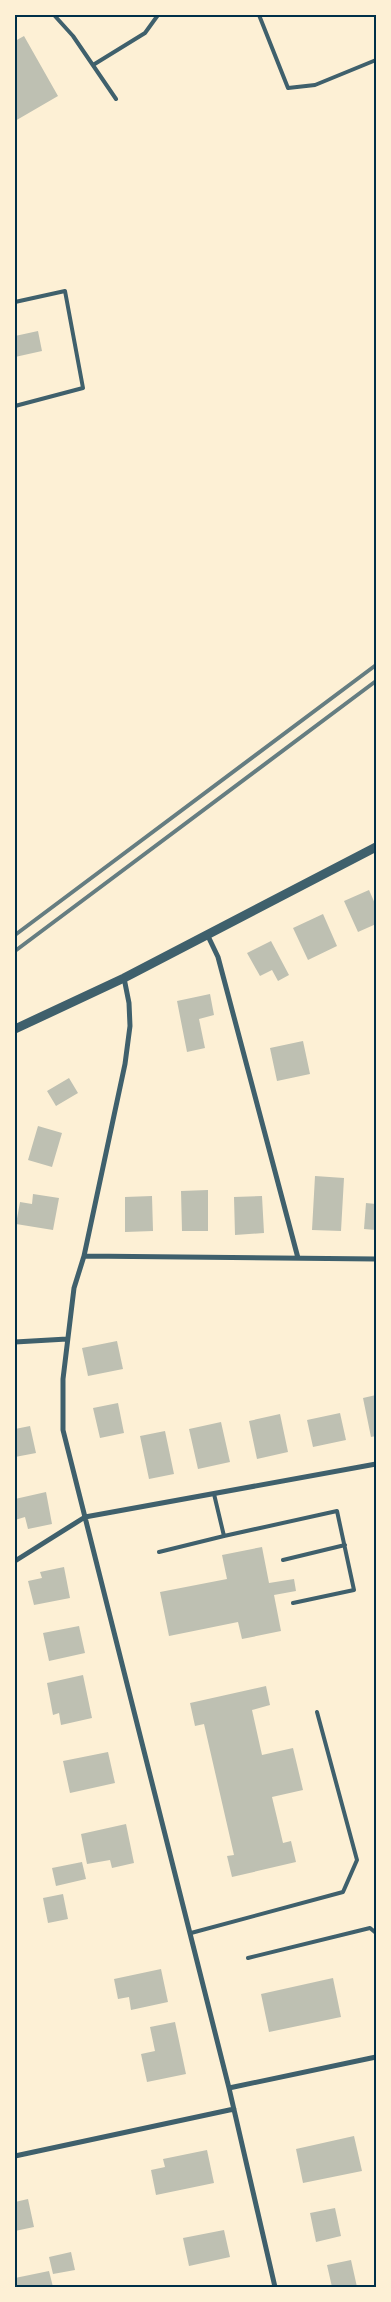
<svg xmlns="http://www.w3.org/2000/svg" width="391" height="2302" viewBox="0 0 391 2302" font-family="'Roboto Condensed',sans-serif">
<rect width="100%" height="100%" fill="#fdf0d5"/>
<path fill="#bec0b2" d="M24 36 58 96 15 121V41Z
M38 331 42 351 15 357V336Z
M369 890 376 906V924L358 932 344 901Z
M323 914 337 946 308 960 293 928Z
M271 941 289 975 278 981 272 970 260 976 247 953Z
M210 994 214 1015 199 1019 205 1048 187 1052 177 1001Z
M303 1041 310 1074 277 1081 270 1048Z
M69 1078 78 1093 56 1106 47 1091Z
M38 1126 62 1133 52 1167 28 1160Z
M315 1176 344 1178 341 1231 312 1230Z
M208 1190V1231H182L181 1191Z
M33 1194 59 1198 53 1230 16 1224 20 1202 32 1204Z
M152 1196 153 1231 125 1232V1197Z
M262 1196 264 1233 235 1235 234 1197Z
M366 1203 376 1204V1230L364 1229Z
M117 1341 123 1369 88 1376 82 1348Z
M376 1395V1436L371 1437 363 1398Z
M118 1403 124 1433 100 1438 93 1408Z
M340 1413 346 1440 313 1447 307 1420Z
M280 1414 288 1452 257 1459 249 1421Z
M221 1422 230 1462 198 1469 189 1429Z
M30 1426 36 1453 15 1457V1429Z
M165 1431 174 1474 149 1479 140 1436Z
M46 1492 52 1524 28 1529 25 1517 15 1520V1499Z
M262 1547 269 1583 294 1579 296 1591 274 1595 281 1631 242 1639 238 1622 169 1636 160 1592 227 1579 222 1555Z
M64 1567 70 1598 34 1605 28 1581 42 1578 40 1572Z
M79 1626 85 1653 49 1661 43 1633Z
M83 1675 92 1718 61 1725 59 1713 53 1715 47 1683Z
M266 1686 270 1705 252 1710 262 1755 293 1748 303 1790 272 1797 283 1843 291 1841 296 1862 232 1877 227 1856 234 1855 204 1724 195 1726 190 1703Z
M108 1752 115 1783 70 1793 63 1761Z
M126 1824 134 1863 112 1868 110 1860 87 1864 81 1834Z
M82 1862 86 1879 56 1886 52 1868Z
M63 1894 68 1919 48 1923 43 1898Z
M161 1969 168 2002 131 2010 129 1997 118 1999 114 1979Z
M333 1978 341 2017 269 2032 261 1994Z
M175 2022 186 2074 147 2082 141 2054 155 2051 150 2027Z
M354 2136 362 2171 303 2183 296 2149Z
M207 2150 214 2183 156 2195 151 2170 165 2167 163 2159Z
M28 2199 34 2227 15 2231V2202Z
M335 2208 341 2236 316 2242 310 2213Z
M224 2230 230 2257 189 2266 183 2238Z
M71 2252 75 2270 53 2274 49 2257Z
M351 2260 357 2287H332L327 2265Z
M49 2271 53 2287H15V2278Z"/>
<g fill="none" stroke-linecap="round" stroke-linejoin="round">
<path stroke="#3f606c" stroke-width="4" d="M54 15 73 36 116 99
M259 15 288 88 315 85 376 60
M93 65 145 33 158 15
M15 302 65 291 83 388 15 406
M224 1536 337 1511 354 1590 293 1603
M159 1552 224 1536 214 1494
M283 1560 345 1545
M191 1933 343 1892 357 1860 317 1712
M248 1958 370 1928 376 1933"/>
<path stroke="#3f606c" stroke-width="5" d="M207 934 218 957 298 1258
M124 978 129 1003 130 1026 125 1064 84 1256 74 1288 63 1379V1430L229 2088 275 2287
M84 1256 376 1259
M15 1342 67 1339
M15 1561 85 1517 376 1464
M229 2088 376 2057
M15 2156 234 2109"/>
<path stroke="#3f606c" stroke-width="9" d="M15 1029 124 978 376 847"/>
<path stroke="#657d81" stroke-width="4" d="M15 935 376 665
M15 951 376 681"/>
</g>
<rect width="391" height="2302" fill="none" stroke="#fdf0d5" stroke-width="32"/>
<rect x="16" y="16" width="359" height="2270" fill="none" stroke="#003049" stroke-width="2"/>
</svg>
